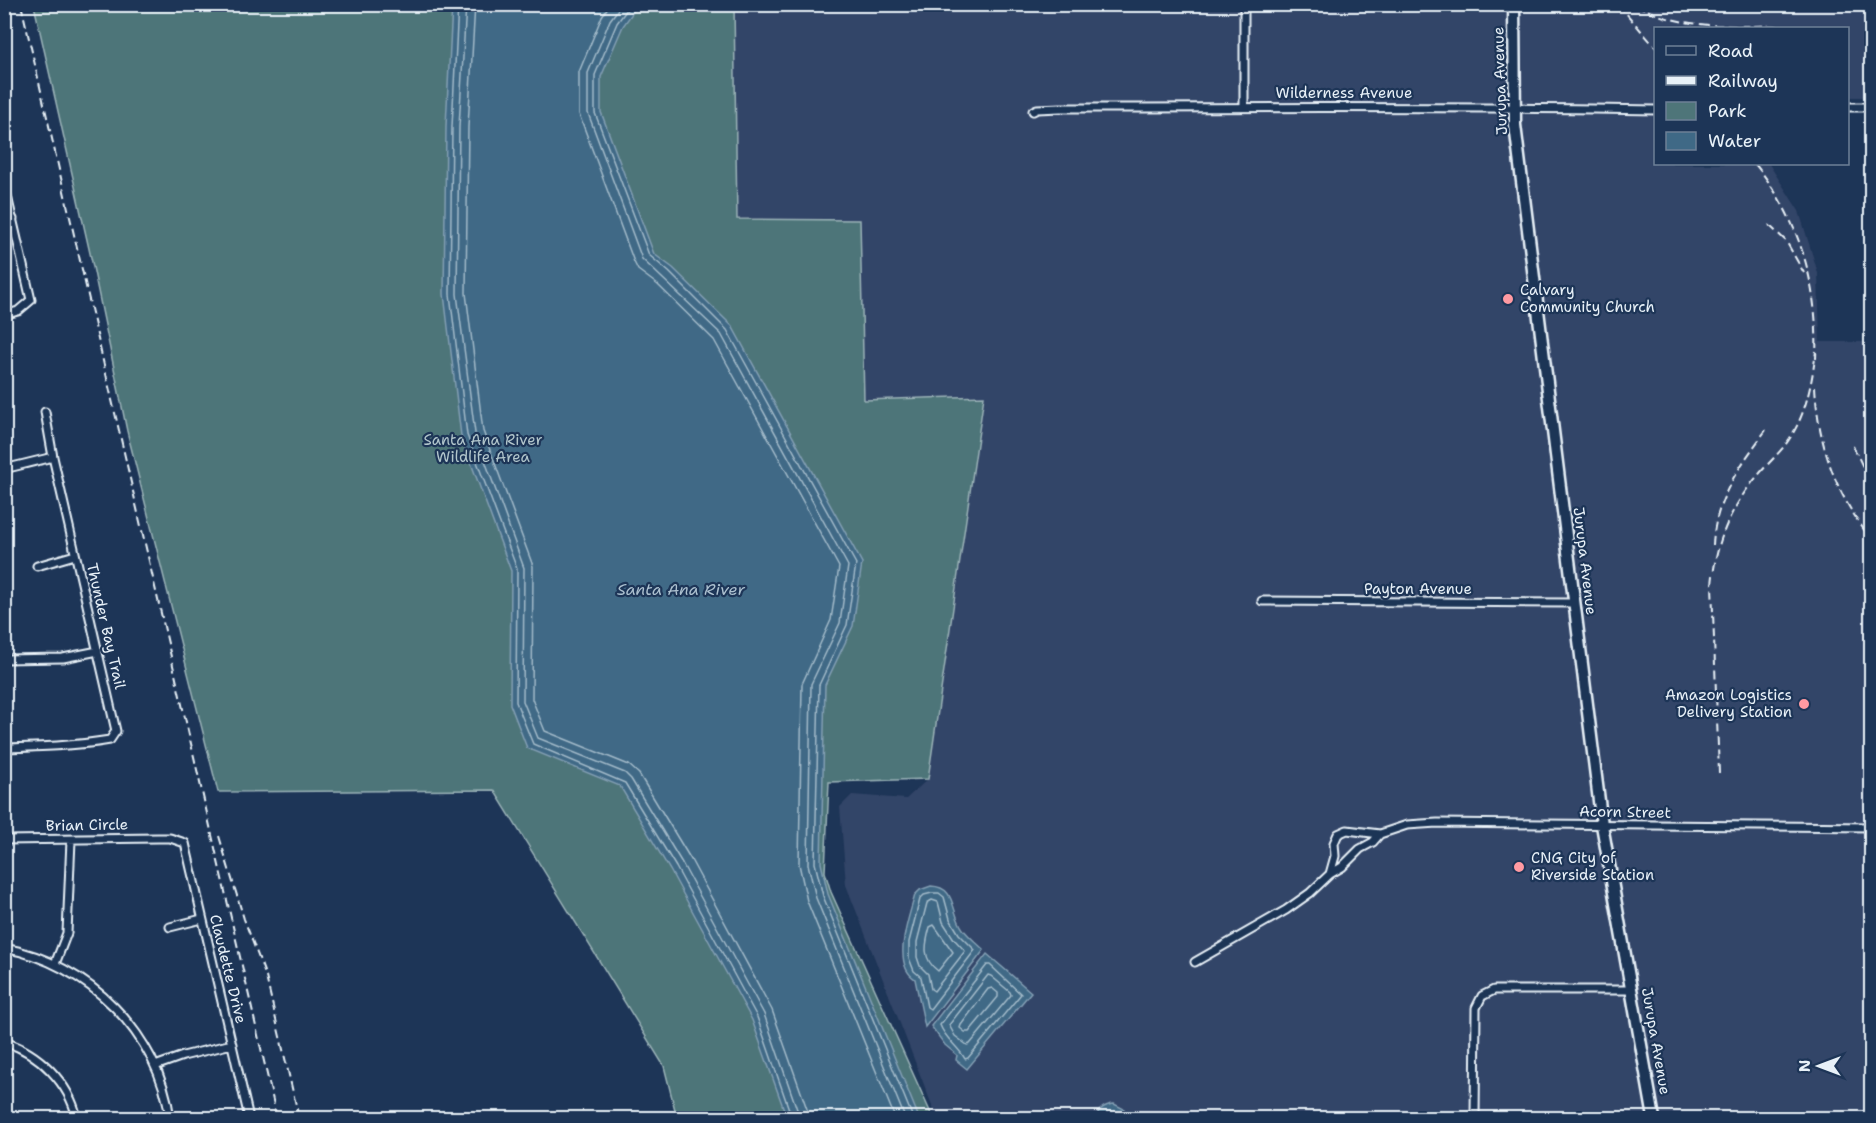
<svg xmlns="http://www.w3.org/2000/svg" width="1876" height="1123" viewBox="0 0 1876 1123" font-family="'Shantell Sans',sans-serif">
<rect width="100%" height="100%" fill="#1d3557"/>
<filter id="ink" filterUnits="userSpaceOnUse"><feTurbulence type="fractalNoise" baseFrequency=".0167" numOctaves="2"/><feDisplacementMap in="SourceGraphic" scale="12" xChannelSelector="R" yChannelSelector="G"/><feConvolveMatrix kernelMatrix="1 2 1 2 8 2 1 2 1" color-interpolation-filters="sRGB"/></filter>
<g filter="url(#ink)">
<path fill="#334467" d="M734 5H1871V97H1848V28H1656V164H1769L1799 211 1818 273 1820 342H1871V1118H937L846 885 840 807 852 795 906 799 928 779 984 397 864 400 860 220 737 219Z"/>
<path fill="#4e7579" stroke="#9bb3b8" stroke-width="1.5" d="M34 5H734L737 219 860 220 864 400 984 396 928 779 829 782 825 872 831 892 933 1118H677L664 1066 494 790 218 792 127 431 92 262Z"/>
<path fill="#3f6986" stroke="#839fb4" stroke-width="1.5" d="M452 5H638L623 26 601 77V112L654 254 673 268 732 326 862 563 853 626 825 685 821 863 828 894 919 1118H787L752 1020 670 870 620 786 527 748 510 704 511 571 461 436 444 294 446 126Z
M931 886C957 887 950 911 963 929 969 937 977 943 984 950L925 1027 915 979C891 964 909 917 915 895L920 890Z
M987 954 1031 992 967 1069 956 1060 957 1055 945 1045 931 1026Z
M1114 1104 1124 1109 1128 1118H1096C1098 1109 1105 1105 1114 1104Z"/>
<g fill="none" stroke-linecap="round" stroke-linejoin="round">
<path stroke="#a4bbca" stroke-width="1.5" d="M458 4 452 127 450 294 467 435 517 569 516 702 533 744 625 783 676 867 757 1017 792 1118
M466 4 459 127 457 294 475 433 524 568 523 701 538 738 625 773 631 779 682 863 764 1014 800 1118
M475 4 468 127 466 293 483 431 533 566 532 699 545 731 629 765 639 774 690 858 772 1010 807 1109 809 1118
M610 4 602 16 579 72V114L634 262 638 270 658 285 714 340 839 567 831 620 802 684 799 864 807 901 895 1118
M622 4 610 20 588 73V113L642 259 721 334 848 566 840 623 811 684 808 864 816 898 905 1118
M631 4 617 23 595 75V113L649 255 669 272 727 330 856 564 847 625 819 685 815 863 823 896 913 1118
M932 893H939L944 897 950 919 959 934 975 950 930 1009 927 1007 921 977 914 971 909 958V942L920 899 924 895Z
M932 900 938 902 943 922 954 939 965 951 934 991 931 989 928 974 920 966 917 957V942L927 903Z
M934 925 953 952 938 971C922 959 925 945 930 927Z
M987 965H990L1021 994 968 1058 965 1059C959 1047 945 1039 940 1025Z
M988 975 991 976 1010 992 1011 995 970 1044 967 1045 955 1036 949 1025Z
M992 988 998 993V997L969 1032H965L960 1028 961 1025 988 989Z"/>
<defs>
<path id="minor" d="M1244 107V4
M1848 107H1872
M1033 111 1037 109 1060 108C1259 108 1457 106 1656 110
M4 183 31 300 18 311 4 315
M4 221 13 219
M4 469 53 457
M37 566 75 555
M1262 601 1575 603
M4 659 63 658 98 651
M4 748C40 747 74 746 110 740L116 731 53 457 45 412
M4 840 158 838H170L185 843 249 1118
M1330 874 1335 856 1334 843 1338 834 1347 830 1380 834
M170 927 202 919
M4 948C88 963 159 1034 170 1118
M1195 962 1286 910 1310 893 1330 874 1342 867 1360 849 1373 842 1380 834 1407 825 1437 823 1872 827
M55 964 67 933 71 840
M4 1042C39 1052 69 1083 77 1118
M155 1066 183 1056 232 1044
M1475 1118 1476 1008 1482 996 1494 990H1632"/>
<path id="primary" d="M1514 4 1515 125 1602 825 1654 1118"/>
</defs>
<use href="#minor" stroke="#e8f1f8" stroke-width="11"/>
<use href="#primary" stroke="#e8f1f8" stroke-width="15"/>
<use href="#minor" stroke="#1d3557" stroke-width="7"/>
<use href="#primary" stroke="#1d3557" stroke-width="10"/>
<path stroke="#e8f1f8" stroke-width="2" stroke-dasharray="9 4.5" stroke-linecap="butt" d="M21 4 277 1118
M1618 4 1656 48
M1636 4C1679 31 1733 25 1781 26
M1755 164C1800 219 1819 287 1816 359
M1769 225 1786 241 1804 273
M1815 386C1818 444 1835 494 1872 540
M1853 446 1872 486
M1713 545C1715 498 1740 466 1766 430
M1719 773 1712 585C1716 540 1731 506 1760 473 1770 461 1782 451 1790 438 1807 412 1812 381 1816 351
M219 836 244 919 266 977 299 1118"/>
</g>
</g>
<g fill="#ff9aa2" stroke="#1d3557" stroke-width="2">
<circle cx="1508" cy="299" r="6"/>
<circle cx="1804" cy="704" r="6"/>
<circle cx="1519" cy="867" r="6"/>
</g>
<g text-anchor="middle" stroke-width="4.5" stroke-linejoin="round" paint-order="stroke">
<g font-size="15" fill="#e8f1f8" stroke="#1d3557">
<text transform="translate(1500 81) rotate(-92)" y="5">Jurupa Avenue</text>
<text x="1344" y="98">Wilderness Avenue</text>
<text transform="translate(1585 561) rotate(83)" y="5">Jurupa Avenue</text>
<text x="1418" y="594">Payton Avenue</text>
<text transform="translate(106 626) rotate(77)" y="5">Thunder Bay Trail</text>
<text transform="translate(1625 812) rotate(1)" y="5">Acorn Street</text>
<text transform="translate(87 825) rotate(-1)" y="5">Brian Circle</text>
<text transform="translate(228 969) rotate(76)" y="5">Claudette Drive</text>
<text transform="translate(1656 1041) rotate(80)" y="5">Jurupa Avenue</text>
</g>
<g font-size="15" fill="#e8f1f8" stroke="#1d3557" text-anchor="start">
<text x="1520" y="295">Calvary<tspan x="1520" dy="17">Community Church</tspan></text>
<text x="1792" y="700" text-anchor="end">Amazon Logistics<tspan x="1792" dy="17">Delivery Station</tspan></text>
<text x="1531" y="863">CNG City of<tspan x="1531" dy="17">Riverside Station</tspan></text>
</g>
<g font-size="15" fill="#b2c6cc" stroke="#1d3557">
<text x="483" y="445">Santa Ana River<tspan x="483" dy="17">Wildlife Area</tspan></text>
</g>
<g font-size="16" font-style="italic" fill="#adc1d0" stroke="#1d3557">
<text x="681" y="595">Santa Ana River</text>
</g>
</g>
<rect width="1876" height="1123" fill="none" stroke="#1d3557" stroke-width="24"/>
<rect x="12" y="12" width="1852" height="1099" fill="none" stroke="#e8f1f8" stroke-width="2" filter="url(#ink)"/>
<rect x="1654" y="27" width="195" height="138" fill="#1d3557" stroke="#6e8097" stroke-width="1.5"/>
<rect x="1666" y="46" width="30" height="9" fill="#1d3557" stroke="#6e8097" stroke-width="1.5"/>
<text x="1708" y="57" font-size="18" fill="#e8f1f8">Road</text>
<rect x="1666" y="76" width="30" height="9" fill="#e8f1f8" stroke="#6e8097" stroke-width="1.5"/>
<text x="1708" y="87" font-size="18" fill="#e8f1f8">Railway</text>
<rect x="1666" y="102" width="30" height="18" fill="#4e7579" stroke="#6e8097" stroke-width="1.5"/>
<text x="1708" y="117" font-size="18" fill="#e8f1f8">Park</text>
<rect x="1666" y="132" width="30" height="18" fill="#3f6986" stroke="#6e8097" stroke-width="1.5"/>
<text x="1708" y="147" font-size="18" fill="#e8f1f8">Water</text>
<g transform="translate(1819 1066) rotate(270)" stroke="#1d3557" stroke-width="4.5" paint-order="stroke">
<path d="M0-4.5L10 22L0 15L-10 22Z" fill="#e8f1f8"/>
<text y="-9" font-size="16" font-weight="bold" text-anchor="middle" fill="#e8f1f8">N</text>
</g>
</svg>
